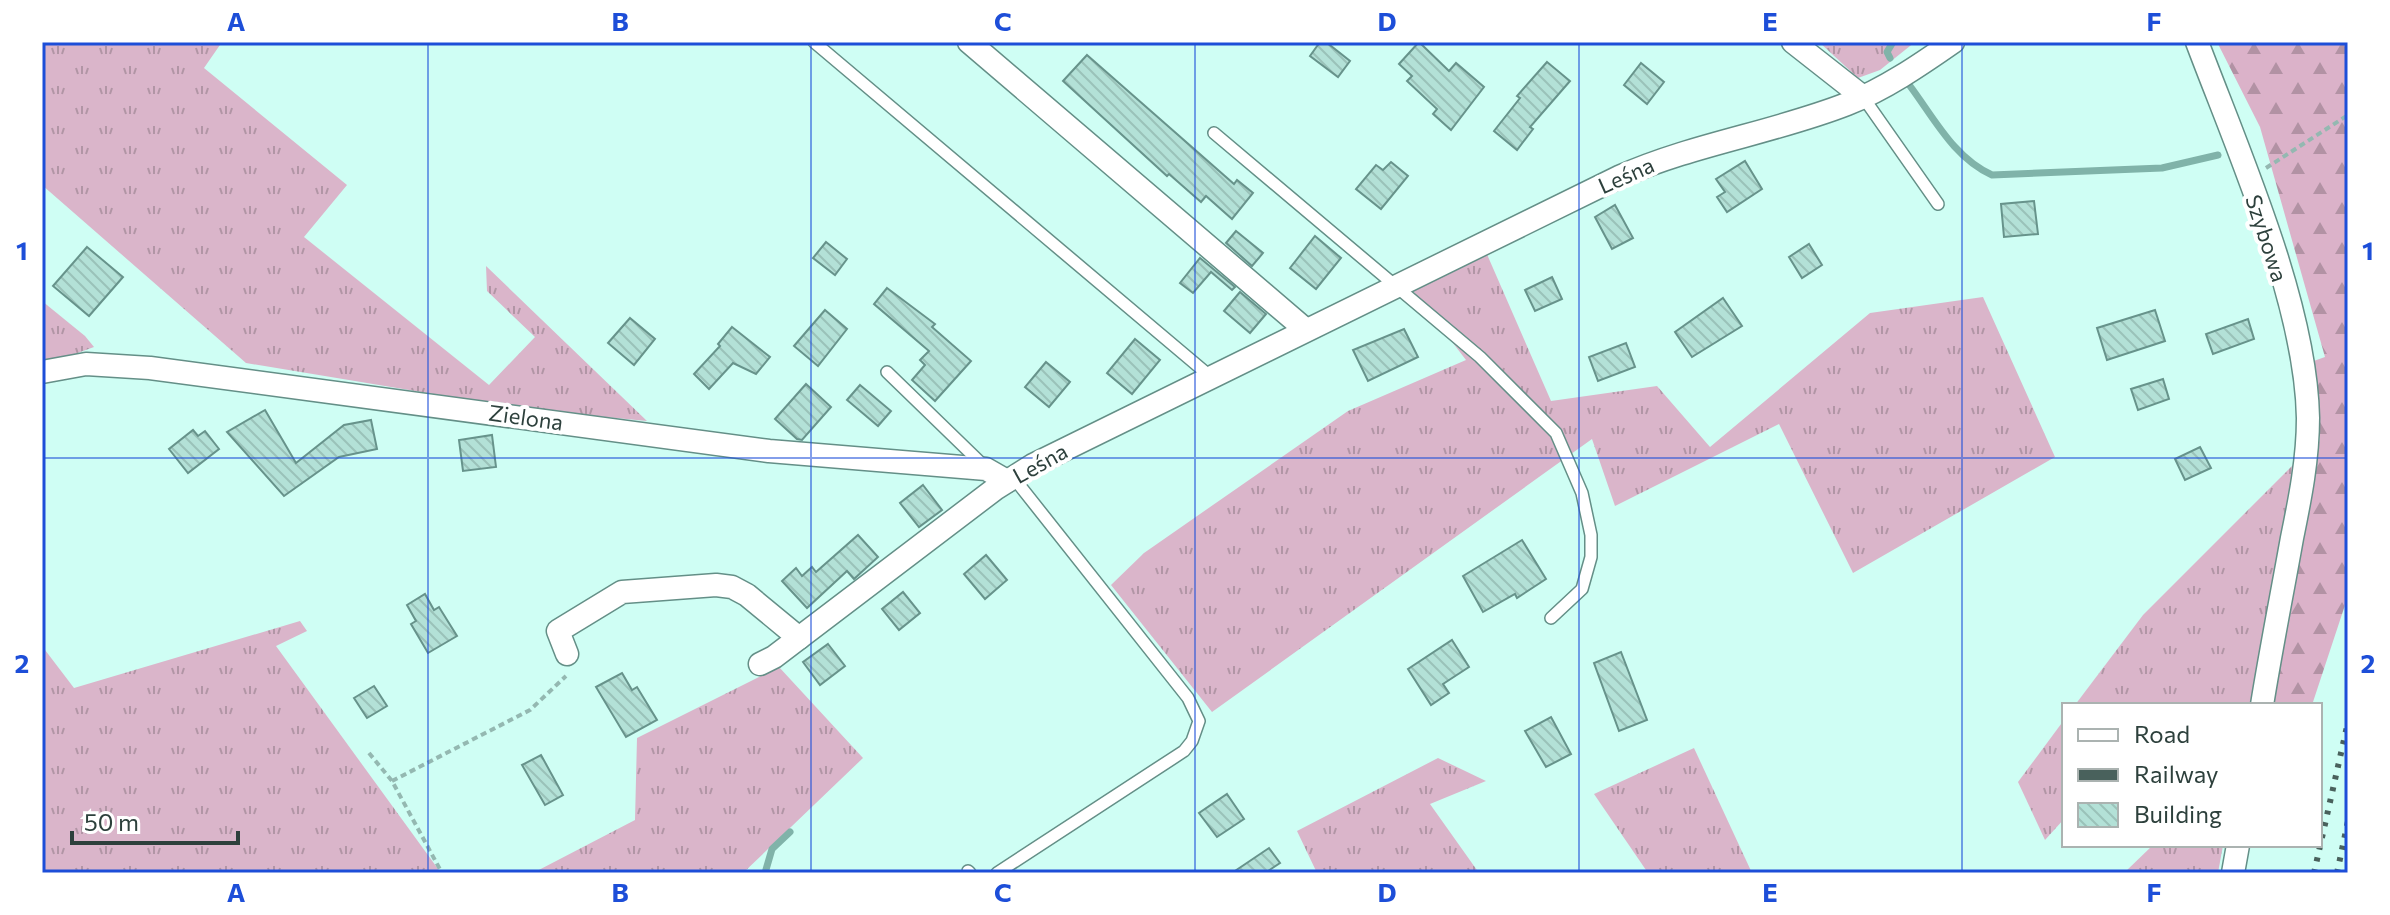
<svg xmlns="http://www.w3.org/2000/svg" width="2390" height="915" font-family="Commissioner,sans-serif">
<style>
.grass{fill:url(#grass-tufts)}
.forest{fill:url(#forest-firs)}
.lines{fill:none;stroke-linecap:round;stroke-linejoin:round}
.stream{stroke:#80b3a9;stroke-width:7}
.building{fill:url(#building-back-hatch);stroke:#67938b;stroke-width:2}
.service-casing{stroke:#648f87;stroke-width:14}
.minor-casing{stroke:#648f87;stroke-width:25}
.path{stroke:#94b8b1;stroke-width:4;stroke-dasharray:6 4;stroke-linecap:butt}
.service{stroke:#fff;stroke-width:11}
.minor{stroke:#fff;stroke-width:22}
.rail{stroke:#49615c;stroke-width:6;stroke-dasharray:4 8;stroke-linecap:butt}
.grid{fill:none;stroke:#1d4ed8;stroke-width:2;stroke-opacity:0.55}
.labels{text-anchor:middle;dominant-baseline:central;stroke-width:8;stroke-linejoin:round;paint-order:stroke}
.street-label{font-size:22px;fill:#2d403c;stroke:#fff}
.neatline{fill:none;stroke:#1d4ed8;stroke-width:3}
.grid-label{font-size:26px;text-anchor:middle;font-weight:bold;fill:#1d4ed8}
</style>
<defs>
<pattern id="grass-tufts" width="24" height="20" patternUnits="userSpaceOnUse" patternTransform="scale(2)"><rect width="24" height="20" fill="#dab5ca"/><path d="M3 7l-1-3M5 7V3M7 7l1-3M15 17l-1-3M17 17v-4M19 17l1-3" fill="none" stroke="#b195a5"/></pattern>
<pattern id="forest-firs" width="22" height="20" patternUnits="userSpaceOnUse" patternTransform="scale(2)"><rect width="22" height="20" fill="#dbb2c9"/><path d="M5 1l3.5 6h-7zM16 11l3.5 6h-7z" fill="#b292a4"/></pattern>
<pattern id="building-back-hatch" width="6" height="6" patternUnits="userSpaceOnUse" patternTransform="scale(2)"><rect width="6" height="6" fill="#b3e1d7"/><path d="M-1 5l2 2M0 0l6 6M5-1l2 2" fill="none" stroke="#9ac2b9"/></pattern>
</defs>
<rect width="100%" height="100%" fill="#cffef4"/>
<!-- grass -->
<g class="grass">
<path d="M42 42H222L204 68 347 185 304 237 489 385 535 337 487 291 486 266 647 421 523 409 246 363 42 185Z"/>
<path d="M1819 42H1915L1880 70 1858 78Z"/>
<path d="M1479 236 1551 401 1657 386 1710 447 1870 313 1983 297 2055 457 1853 573 1779 424 1615 506 1592 439 1212 712 1111 585 1144 553 1348 411 1466 360 1400 274Z"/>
<path d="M42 301 85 336 94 347 42 366Z"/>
<path d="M2298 460 2250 705H2075L2143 615Z"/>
<path d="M300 621 307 631 276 646 441 873H42V646L74 688Z"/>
<path d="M779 667 863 758 743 873H533L635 820 637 738Z"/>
<path d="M2064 720V819L2045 840 2018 782Z"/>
<path d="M1694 748 1752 873H1648L1594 794Z"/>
<path d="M1438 758 1486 781 1430 804 1479 873H1317L1297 831Z"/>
<path d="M2153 845H2223L2218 873H2124Z"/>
</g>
<!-- forest -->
<path class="forest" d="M2217 42H2348V596L2312 705H2271L2320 437 2308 363 2325 357 2260 127Z"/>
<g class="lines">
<!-- stream -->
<g class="stream">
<path d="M1890 58 1887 52 1893 42"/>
<path d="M1910 86C1934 118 1954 158 1992 175L2162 168 2218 155"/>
<path d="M765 873 772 849 790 832"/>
</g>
</g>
<!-- building -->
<g class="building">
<path d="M1320 42H1326L1350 61 1338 77 1310 56Z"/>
<path d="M1419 42 1449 71 1456 63 1484 87 1451 130 1433 114 1437 109 1407 81 1412 76 1399 64Z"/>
<path d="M1087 55 1234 184 1237 180 1253 193 1232 219 1206 196 1201 202 1169 174 1167 176 1063 81Z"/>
<path d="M1547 62 1570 81 1530 127 1533 129 1517 150 1494 131 1520 98 1517 96Z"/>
<path d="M1641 63 1664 82 1647 104 1624 85Z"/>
<path d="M1745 161 1762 189 1727 212 1717 197 1725 192 1716 179Z"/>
<path d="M1391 162 1408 176 1381 209 1356 189 1376 165 1383 170Z"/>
<path d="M2034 201 2038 234 2004 237 2001 204Z"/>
<path d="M1615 205 1633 238 1612 249 1595 217Z"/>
<path d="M1236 231 1263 253 1252 266 1226 243Z"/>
<path d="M1315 236 1341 258 1316 289 1290 268Z"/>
<path d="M826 242 847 259 835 275 813 258Z"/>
<path d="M1809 244 1822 265 1802 278 1789 257Z"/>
<path d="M87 247 123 277 89 316 53 286Z"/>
<path d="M1200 258 1235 287 1232 290 1211 272 1193 293 1180 283Z"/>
<path d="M1552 277 1562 299 1535 311 1525 290Z"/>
<path d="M887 288 935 324 932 327 971 361 935 401 912 380 925 365 920 360 929 351 874 304Z"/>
<path d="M1240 292 1266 314 1250 333 1224 311Z"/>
<path d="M1723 298 1742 326 1692 357 1675 332Z"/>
<path d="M825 310 847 329 818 366 794 346Z"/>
<path d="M2155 310 2165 341 2107 360 2097 328Z"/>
<path d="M630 318 655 339 634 365 608 343Z"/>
<path d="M2248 319 2254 339 2213 354 2206 334Z"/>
<path d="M732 327 770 357 756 374 733 363 709 389 694 374 720 346 718 344Z"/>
<path d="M1404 329 1418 357 1368 381 1353 350Z"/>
<path d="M1135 339 1160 360 1132 394 1107 373Z"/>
<path d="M1626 343 1635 367 1598 381 1589 357Z"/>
<path d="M1046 362 1070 382 1049 407 1025 387Z"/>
<path d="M2163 379 2169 399 2138 410 2131 389Z"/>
<path d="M806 384 831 407 802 440 797 439 775 419Z"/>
<path d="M860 385 891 411 878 426 847 400Z"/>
<path d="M265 410 296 463 344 425 371 420 377 449 339 457 284 496 227 432Z"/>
<path d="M193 430 198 436 205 431 219 449 188 473 169 449Z"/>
<path d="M492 435 496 467 463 471 459 440Z"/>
<path d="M2200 447 2211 468 2185 480 2175 459Z"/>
<path d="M923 485 942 510 919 527 900 503Z"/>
<path d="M858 535 878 557 854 579 847 571 807 608 782 581 796 568 802 576 812 567 816 572Z"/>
<path d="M1522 540 1546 579 1517 598 1515 594 1483 612 1463 576Z"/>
<path d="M986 555 1007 580 985 599 964 574Z"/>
<path d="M903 592 920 613 899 630 882 609Z"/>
<path d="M425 594 434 610 439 607 457 636 428 653 411 624 416 621 407 605Z"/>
<path d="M1452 640 1469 667 1443 684 1449 693 1431 705 1408 669Z"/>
<path d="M828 644 845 666 820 685 803 662Z"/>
<path d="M1621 652 1647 720 1619 731 1594 663Z"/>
<path d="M622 673 632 690 637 687 657 720 626 737 596 687Z"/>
<path d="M374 686 387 706 367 718 354 698Z"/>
<path d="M1551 717 1571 754 1546 767 1525 731Z"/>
<path d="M541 755 563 795 545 805 522 765Z"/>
<path d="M1227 794 1244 819 1217 837 1199 813Z"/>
<path d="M1269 848 1280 863 1265 873H1232Z"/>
</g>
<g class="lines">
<defs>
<g id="service">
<path d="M814 42 1211 377"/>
<path d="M1863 97 1938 204"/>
<path d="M1214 133 1480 357 1556 433 1582 493 1591 535V557L1582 589 1551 618"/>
<path d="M887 372 986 468"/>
<path d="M968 871 970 873"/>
<path d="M997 873 1184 751 1192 741 1199 721 1188 698 1013 477"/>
</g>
<g id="minor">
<path d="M969 42 1306 330"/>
<path d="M1793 42 1863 97"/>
<path d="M2197 42C2238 151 2306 303 2308 418 2308 459 2300 499 2292 538 2282 594 2271 649 2262 705"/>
<path d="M42 372 86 364 150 368 769 451 986 469 1007 481"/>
<path d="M567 654 558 631 622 592 716 585 732 587 747 595 799 638"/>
<path d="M760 664 774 657 995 489 1033 465 1619 177C1693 144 1773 133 1847 104 1885 89 1920 65 1953 42"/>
<path d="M2233 873 2238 845"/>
</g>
</defs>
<!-- service casing -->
<use href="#service" class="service-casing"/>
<!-- minor casing -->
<use href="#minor" class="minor-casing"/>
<!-- path -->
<g class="path">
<path d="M2266 168 2348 115"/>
<path d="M369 753 392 781 442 873"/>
<path d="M392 781 530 710 566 676"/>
</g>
<!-- service -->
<use href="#service" class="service"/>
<!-- minor -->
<use href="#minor" class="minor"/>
<!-- rail -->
<g class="rail">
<path d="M2314 873 2348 722"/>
<path d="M2337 873 2348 821"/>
</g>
</g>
<!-- grid -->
<path class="grid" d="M428 42V873M811 42V873M1195 42V873M1579 42V873M1962 42V873M42 458H2348"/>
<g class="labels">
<!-- street labels -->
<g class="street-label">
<text transform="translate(1626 175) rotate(-24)">Leśna</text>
<text transform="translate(2267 238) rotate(72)">Szybowa</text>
<text transform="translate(526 417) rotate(8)">Zielona</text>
<text transform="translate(1040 463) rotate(-29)">Leśna</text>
</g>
</g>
<!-- border -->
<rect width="2390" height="915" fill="none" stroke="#ffffff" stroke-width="88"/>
<!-- legend -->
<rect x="2062" y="703" width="260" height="144" fill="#ffffff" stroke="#abb3b1" stroke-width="2"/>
<rect x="2078" y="729" width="40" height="12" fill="#ffffff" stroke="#abb3b1" stroke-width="2"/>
<text x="2134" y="743" font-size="24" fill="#2d403c">Road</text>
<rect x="2078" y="769" width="40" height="12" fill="#49615c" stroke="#abb3b1" stroke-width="2"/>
<text x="2134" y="783" font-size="24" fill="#2d403c">Railway</text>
<rect x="2078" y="803" width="40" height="24" fill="url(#building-back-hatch)" stroke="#abb3b1" stroke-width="2"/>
<text x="2134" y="823" font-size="24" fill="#2d403c">Building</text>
<!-- scale -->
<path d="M72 831v12h166v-12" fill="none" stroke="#2d403c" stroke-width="4"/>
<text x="84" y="831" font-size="24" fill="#2d403c" stroke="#ffffff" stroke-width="6" paint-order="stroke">50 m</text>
<rect x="44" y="44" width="2302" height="827" class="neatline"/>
<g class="grid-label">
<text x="236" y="31">A</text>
<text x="620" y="31">B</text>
<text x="1003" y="31">C</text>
<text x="1387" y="31">D</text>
<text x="1770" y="31">E</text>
<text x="2154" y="31">F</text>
<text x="22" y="260">1</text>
<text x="2368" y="260">1</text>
<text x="22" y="673">2</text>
<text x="2368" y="673">2</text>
<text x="236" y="902">A</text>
<text x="620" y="902">B</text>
<text x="1003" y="902">C</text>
<text x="1387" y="902">D</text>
<text x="1770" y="902">E</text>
<text x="2154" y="902">F</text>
</g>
</svg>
